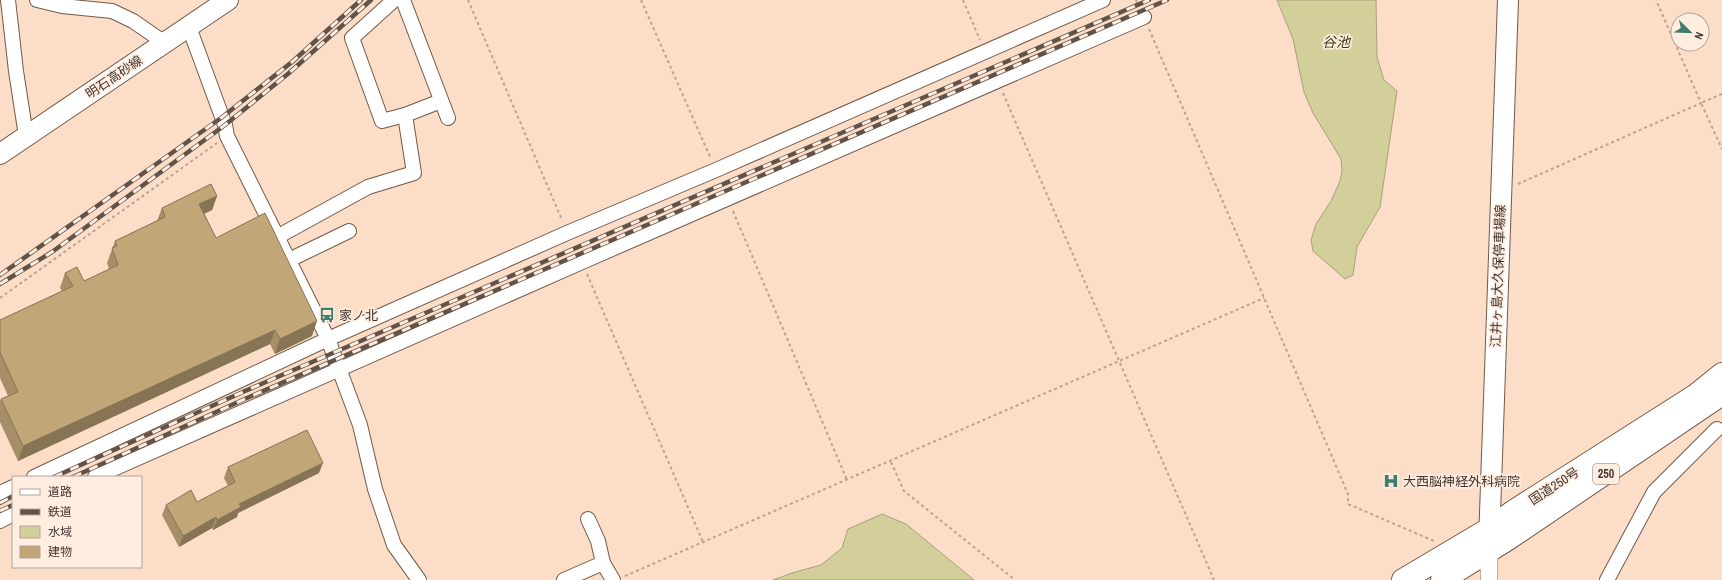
<svg xmlns="http://www.w3.org/2000/svg" width="1722" height="580" font-family="'Archivo Narrow','Noto Sans JP',sans-serif">
<style>
.water{fill:#d3cf9a;stroke:#a8a17a}
.lines{fill:none;stroke-linecap:round;stroke-linejoin:round}
.minor-casing{stroke:#735947;stroke-width:16}
.tertiary-casing{stroke:#735947;stroke-width:18}
.secondary-casing{stroke:#735947;stroke-width:22}
.trunk-casing{stroke:#735947;stroke-width:24}
.path{stroke:#bba393;stroke-width:2;stroke-dasharray:3 3;stroke-linecap:butt}
.minor{stroke:#fff;stroke-width:14}
.tertiary{stroke:#fff;stroke-width:17}
.secondary{stroke:#fff;stroke-width:20}
.trunk{stroke:#fff;stroke-width:22}
.rail-casing{stroke:#625349;stroke-width:4.5}
.rail{stroke:#ffede0;stroke-width:3;stroke-dasharray:9;stroke-linecap:butt}
.wall{fill:#a68f67}
.shaded-wall{fill:#877454}
.building{fill:#c1a678;stroke:#877454}
.labels{text-anchor:middle;dominant-baseline:central;stroke-width:3.5;stroke-linejoin:round;paint-order:stroke}
.shield{fill:#ffede0;stroke:#7b6d63;stroke-width:1}
.shield-label{font-size:12px;font-weight:bold;fill:#42362e}
.street-label{font-size:13px;fill:#42362e;stroke:#ffede0}
.poi-label{font-size:13px;fill:#42362e;stroke:#ffede0;text-anchor:start}
.water-label{font-size:14px;font-style:italic;fill:#3f3b12;stroke:#ffede0}
</style>
<rect width="100%" height="100%" fill="#fbddc8"/>
<!-- water -->
<g class="water">
<path d="M1277 0H1376L1377 57 1384 80 1397 91 1380 207 1357 247 1353 275 1345 279 1313 251 1311 240 1316 224 1331 201 1340 181 1342 171 1341 159 1313 113 1304 92 1293 39Z"/>
<path d="M882 514 906 524 974 580H773L792 573 821 565 842 548 848 529Z"/>
</g>
<g class="lines">
<defs>
<g id="minor">
<path d="M8 0 16 71 26 136"/>
<path d="M37 0 62 6 112 11 133 21 165 43"/>
<path d="M394 0 352 38 382 121 405 115 441 101"/>
<path d="M403 0 448 118"/>
<path d="M189 27 225 125 227 136 328 339 360 425 375 489 394 545 419 580"/>
<path d="M277 237 368 187 414 173 405 115"/>
<path d="M289 260 349 231"/>
<path d="M34 477 328 339 567 233 716 170 1103 0"/>
<path d="M95 477 582 262 1144 17"/>
<path d="M0 493 13 487"/>
<path d="M588 519 598 541 603 563"/>
<path d="M0 521 13 514"/>
<path d="M564 580 603 563 613 580"/>
<path d="M1607 580 1654 492 1717 429"/>
</g>
<path id="tertiary" d="M1489 580V552"/>
<g id="secondary">
<path d="M0 154 228 0"/>
<path d="M1489 542 1508 0"/>
</g>
<g id="trunk">
<path d="M1403 580 1489 529 1514 511 1696 395 1722 374"/>
<path d="M1442 580 1508 539 1722 394"/>
</g>
</defs>
<!-- minor casing -->
<use href="#minor" class="minor-casing"/>
<!-- tertiary casing -->
<use href="#tertiary" class="tertiary-casing"/>
<!-- secondary casing -->
<use href="#secondary" class="secondary-casing"/>
<!-- trunk casing -->
<use href="#trunk" class="trunk-casing"/>
<!-- path -->
<g class="path">
<path d="M468 0 562 220"/>
<path d="M641 0 711 159"/>
<path d="M963 0 980 40"/>
<path d="M1136 0 1138 5"/>
<path d="M1149 29 1348 494V504L1434 541"/>
<path d="M1003 93 1214 580"/>
<path d="M1722 94 1701 103 1722 149"/>
<path d="M1518 184 1701 103 1656 0"/>
<path d="M733 211 847 480"/>
<path d="M587 274 703 542"/>
<path d="M0 298 217 143"/>
<path d="M891 462 904 491 1015 580"/>
<path d="M625 576 1264 298"/>
</g>
<!-- minor -->
<use href="#minor" class="minor"/>
<!-- tertiary -->
<use href="#tertiary" class="tertiary"/>
<!-- secondary -->
<use href="#secondary" class="secondary"/>
<!-- trunk -->
<use href="#trunk" class="trunk"/>
<defs>
<g id="rail">
<path d="M0 275 221 118 292 62 361 0"/>
<path d="M0 284 52 252 225 125 289 73 371 0"/>
<path d="M54 477 245 391 1149 0"/>
<path d="M73 477 247 398 1167 0"/>
<path d="M0 503 13 496"/>
<path d="M0 511 13 505"/>
</g>
</defs>
<!-- rail casing -->
<use href="#rail" class="rail-casing"/>
<!-- rail -->
<use href="#rail" class="rail"/>
</g>
<!-- wall -->
<g class="wall">
<path d="M217 196 212 210 204 214 216 238 312 336 275 354 270 344 18 461 0 422V401L1 399 8 396 0 378V320L62 291 60 288 65 273 84 281 109 269 107 263 115 241 157 221 162 208Z"/>
<path d="M228 467 319 473 238 513 237 517 213 530 212 528 179 547 162 515 166 505 197 502 228 486 224 478Z"/>
</g>
<!-- shaded-wall -->
<g class="shaded-wall">
<path d="M217 196 212 210 194 218 199 204Z"/>
<path d="M317 321 312 336 275 354 280 339Z"/>
<path d="M275 330 270 344 18 461 23 446Z"/>
<path d="M323 463 319 473 238 513 237 517 213 530 217 520 239 504Z"/>
<path d="M216 517 212 528 179 547 183 536Z"/>
</g>
<!-- building -->
<g class="building">
<path d="M211 184 217 196 199 204 216 238 265 213 317 321 280 339 275 330 23 446 1 399 18 392 0 352V320L73 286 65 273 77 267 84 281 118 265 112 248 117 246 115 241 165 217 162 208Z"/>
<path d="M307 430 323 463 239 504 241 507 217 520 216 517 183 536 166 505 191 490 197 502 235 482 228 467Z"/>
</g>
<!-- icons -->
<defs>
<symbol id="bus-bare" viewBox="-9 -9 18 18"><path d="M-5-6H5V4H4V6H2V4H-2V6H-4V4H-5ZM-3.5-4V0h7V-4ZM-3.5 1.2v1.5H-2V1.2ZM2 1.2v1.5H3.5V1.2Z" fill="#3f7e6c" stroke="#ffede0" stroke-width="2.5" paint-order="stroke"/></symbol>
<symbol id="hospital-bare" viewBox="-9 -9 18 18"><path d="M-5-5h3v3.5h4V-5h3V5h-3V1.5h-4V5h-3Z" fill="#3f7e6c" stroke="#ffede0" stroke-width="2.5" paint-order="stroke"/></symbol>
</defs>
<g fill-rule="evenodd">
<use href="#bus-bare" x="316" y="304" width="22" height="22"/>
<use href="#hospital-bare" x="1380" y="470" width="22" height="22"/>
</g>
<g class="labels">
<!-- shield labels -->
<rect class="shield" x="1593" y="464" width="26" height="20" rx="3"/>
<g class="shield-label">
<text x="1606" y="474">250</text>
</g>
<!-- street labels -->
<g class="street-label">
<text transform="translate(114 77) rotate(-34)">明石高砂線</text>
<text transform="translate(1498 276) rotate(-88)">江井ヶ島大久保停車場線</text>
<text transform="translate(1554 486) rotate(-33)">国道250号</text>
</g>
<!-- poi labels -->
<g class="poi-label">
<text x="339" y="315">家ノ北</text>
<text x="1403" y="481">大西脳神経外科病院</text>
</g>
<!-- water labels -->
<g class="water-label">
<text x="1336" y="42">谷池</text>
</g>
</g>
<!-- legend -->
<rect x="12" y="476" width="130" height="92" fill="#ffede0" stroke="#b3a499"/>
<rect x="20" y="489" width="20" height="6" fill="#ffffff" stroke="#b3a499"/>
<text x="48" y="496" font-size="12" fill="#42362e">道路</text>
<rect x="20" y="509" width="20" height="6" fill="#625349" stroke="#b3a499"/>
<text x="48" y="516" font-size="12" fill="#42362e">鉄道</text>
<rect x="20" y="526" width="20" height="12" fill="#d3cf9a" stroke="#b3a499"/>
<text x="48" y="536" font-size="12" fill="#42362e">水域</text>
<rect x="20" y="546" width="20" height="12" fill="#c1a678" stroke="#b3a499"/>
<text x="48" y="556" font-size="12" fill="#42362e">建物</text>
<!-- north arrow -->
<g transform="translate(1690 32) rotate(113)"><circle r="19" fill="#ffede0" stroke="#b3a499"/>
<path d="M0-3L7 15L0 10L-7 15Z" fill="#3f7e6c"/>
<text y="-6" font-size="11" font-weight="bold" text-anchor="middle" fill="#42362e">N</text>
</g>
</svg>
